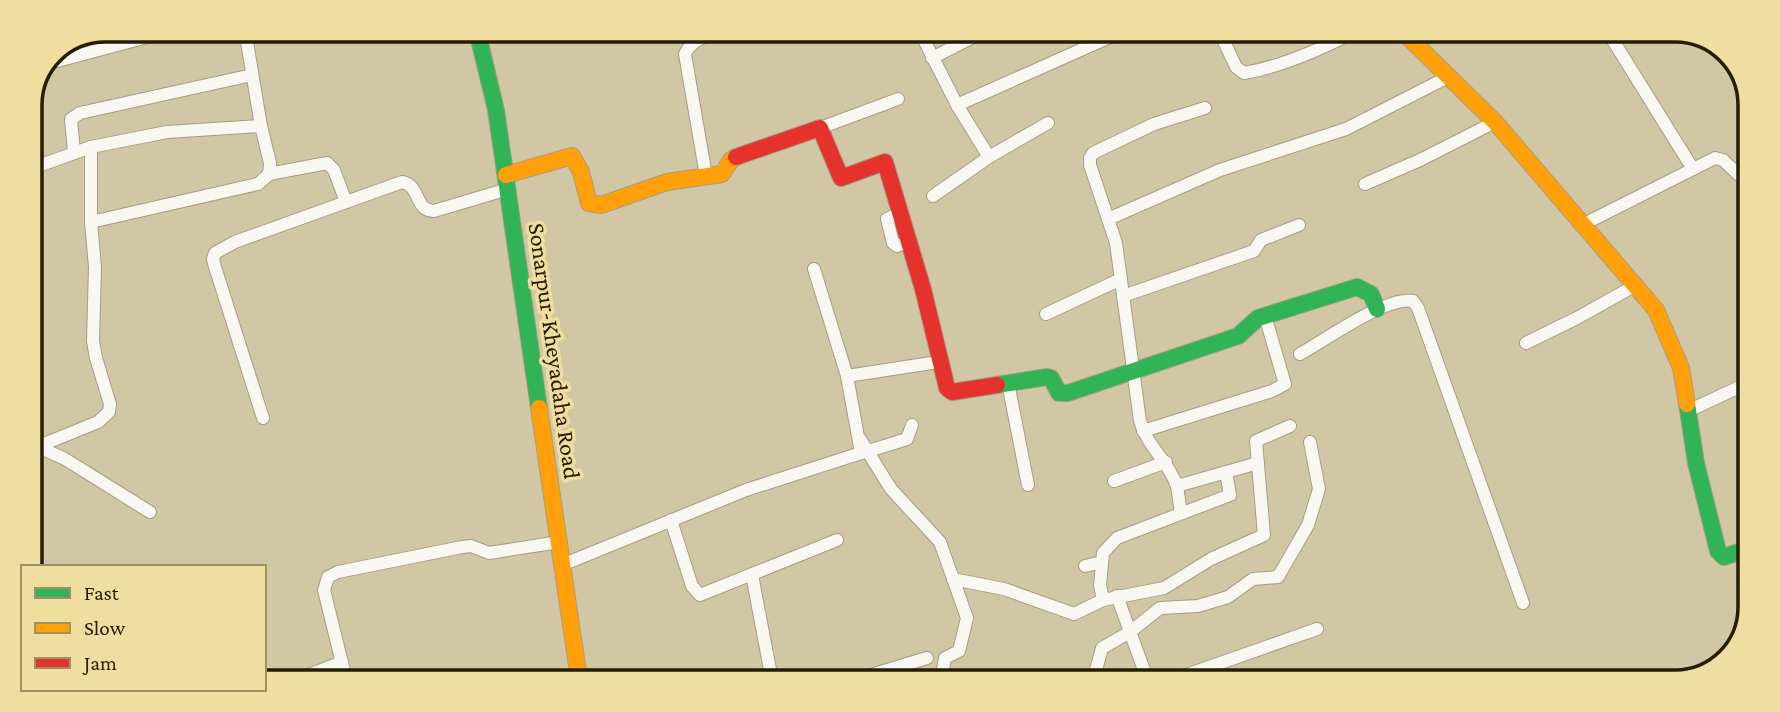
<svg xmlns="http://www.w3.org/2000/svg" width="1780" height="712" font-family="'Crimson Pro',serif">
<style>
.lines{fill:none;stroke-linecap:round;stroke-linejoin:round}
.street-casing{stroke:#a69e83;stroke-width:14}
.fast-casing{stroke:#a69e83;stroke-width:18}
.slow-casing{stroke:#a69e83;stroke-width:18}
.jam-casing{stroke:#a69e83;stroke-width:18}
.street{stroke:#f8f7f2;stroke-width:12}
.fast{stroke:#30b455;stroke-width:16}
.slow{stroke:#ff9f0a;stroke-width:16}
.jam{stroke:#e5322d;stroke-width:16}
.labels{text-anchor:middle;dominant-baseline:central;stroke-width:7;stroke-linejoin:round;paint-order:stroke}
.street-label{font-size:24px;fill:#241d04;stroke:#f0dea0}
.rim{fill:none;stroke:#241d04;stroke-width:3.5}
</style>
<rect width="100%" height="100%" fill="#d1c7a5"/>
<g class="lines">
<defs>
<g id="street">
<path d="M920 32 957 105 989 157"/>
<path d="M1220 33 1236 67 1244 73C1280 67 1319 50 1352 33"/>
<path d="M1609 34 1693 169"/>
<path d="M932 58 983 32"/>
<path d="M46 64 151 36 199 30"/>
<path d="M957 105 1121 32"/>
<path d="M820 128 898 99"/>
<path d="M74 152 71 119 80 113 252 75"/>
<path d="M30 169 91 147 167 132 261 126"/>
<path d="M269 174 327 163 334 170 346 202"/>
<path d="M706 176 685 54C691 41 703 37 716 31"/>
<path d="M1365 184 1420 160 1495 122"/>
<path d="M933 196 989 157 1048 123"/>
<path d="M900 213 887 219 893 243 897 246 909 241"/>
<path d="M1108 219 1220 170 1346 129 1450 76"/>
<path d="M91 222 258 184 269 174 270 163 261 126 245 30"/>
<path d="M1584 224 1715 158 1723 160 1741 177 1749 176"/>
<path d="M1123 296 1254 251 1261 240 1299 225"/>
<path d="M1046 314 1121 279"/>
<path d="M1526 343 1577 318 1636 285"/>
<path d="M1300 354C1325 340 1386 296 1413 301L1418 308 1523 603"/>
<path d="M847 376 938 362"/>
<path d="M1008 383 1028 485"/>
<path d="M1688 411 1748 383"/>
<path d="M263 418 215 267 213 259 215 253 235 242 402 182C421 185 414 211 434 211L508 189"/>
<path d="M1143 431 1272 391 1285 384 1265 316"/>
<path d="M860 439 891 489 940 542 967 618 959 651 945 658 941 680"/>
<path d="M30 443 65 459 150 512"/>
<path d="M39 446 98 422 109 412 110 404 96 358 93 341 95 267 91 222V147"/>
<path d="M862 453 907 439 912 425"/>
<path d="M1226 472 1230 495 1117 538 1103 553 1100 585 1103 600 1164 588 1211 559 1264 535 1256 441 1290 426"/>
<path d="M1114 481 1166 462"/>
<path d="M1177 486C1167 459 1148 448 1140 421L1116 243 1090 165V158L1093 153 1154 124 1205 108"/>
<path d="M1181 513 1177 486 1258 463"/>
<path d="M671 520 692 586 700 595 837 540"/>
<path d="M562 565 746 490 861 453 847 376 814 269"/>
<path d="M1085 566 1102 562"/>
<path d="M752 575 772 680"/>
<path d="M953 579 1004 589 1074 614 1103 600"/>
<path d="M1117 596 1148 681"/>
<path d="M298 679 342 662"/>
<path d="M346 679 324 590 328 577 338 572 462 547 471 546 489 553 559 542"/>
<path d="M854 680 927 658"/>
<path d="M1093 681 1102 648 1130 632 1160 608 1198 606 1228 597 1253 579 1278 577 1308 525 1319 489 1310 442"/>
<path d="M1169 681 1317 629"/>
</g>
<g id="fast">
<path d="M477 31 496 110 539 408"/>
<path d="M997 385 1047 377 1051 378 1059 393H1068L1238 336 1258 318 1357 287 1371 294 1377 309"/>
<path d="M1687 404 1696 463 1718 551 1724 557 1747 549"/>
</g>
<g id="slow">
<path d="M1404 33 1495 122 1656 310 1681 368 1687 404"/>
<path d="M506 175 572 156 581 172 589 203 601 205 667 182 722 174 731 160 736 157"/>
<path d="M539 408 579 679"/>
</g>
<path id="jam" d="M736 157 820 128 841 178 885 162 923 289 947 388 952 392 997 385"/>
</defs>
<!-- street casing -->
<use href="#street" class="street-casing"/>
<!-- fast casing -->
<use href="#fast" class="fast-casing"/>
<!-- slow casing -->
<use href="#slow" class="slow-casing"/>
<!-- jam casing -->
<use href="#jam" class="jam-casing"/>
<!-- street -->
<use href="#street" class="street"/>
<!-- fast -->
<use href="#fast" class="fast"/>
<!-- slow -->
<use href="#slow" class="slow"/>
<!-- jam -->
<use href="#jam" class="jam"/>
</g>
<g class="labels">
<!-- street labels -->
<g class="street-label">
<text transform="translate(555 351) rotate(82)">Sonarpur-Kheyadaha Road</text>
</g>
</g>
<!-- crop -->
<path d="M0 0H1780V712H0ZM105 42H1675A63 63 0 0 1 1738 105V607A63 63 0 0 1 1675 670H105A63 63 0 0 1 42 607V105A63 63 0 0 1 105 42Z" fill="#f0dea0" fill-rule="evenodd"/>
<path class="rim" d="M105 42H1675A63 63 0 0 1 1738 105V607A63 63 0 0 1 1675 670H105A63 63 0 0 1 42 607V105A63 63 0 0 1 105 42Z"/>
<!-- legend -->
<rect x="21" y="565" width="245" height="126" fill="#f0dea0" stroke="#9e9162" stroke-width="2"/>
<rect x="35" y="588" width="35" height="10" fill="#30b455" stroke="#9e9162" stroke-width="2"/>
<text x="84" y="600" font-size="21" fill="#241d04">Fast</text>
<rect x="35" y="623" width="35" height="10" fill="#ff9f0a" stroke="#9e9162" stroke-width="2"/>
<text x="84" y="635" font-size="21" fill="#241d04">Slow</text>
<rect x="35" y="658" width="35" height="10" fill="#e5322d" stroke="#9e9162" stroke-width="2"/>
<text x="84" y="670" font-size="21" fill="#241d04">Jam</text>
</svg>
